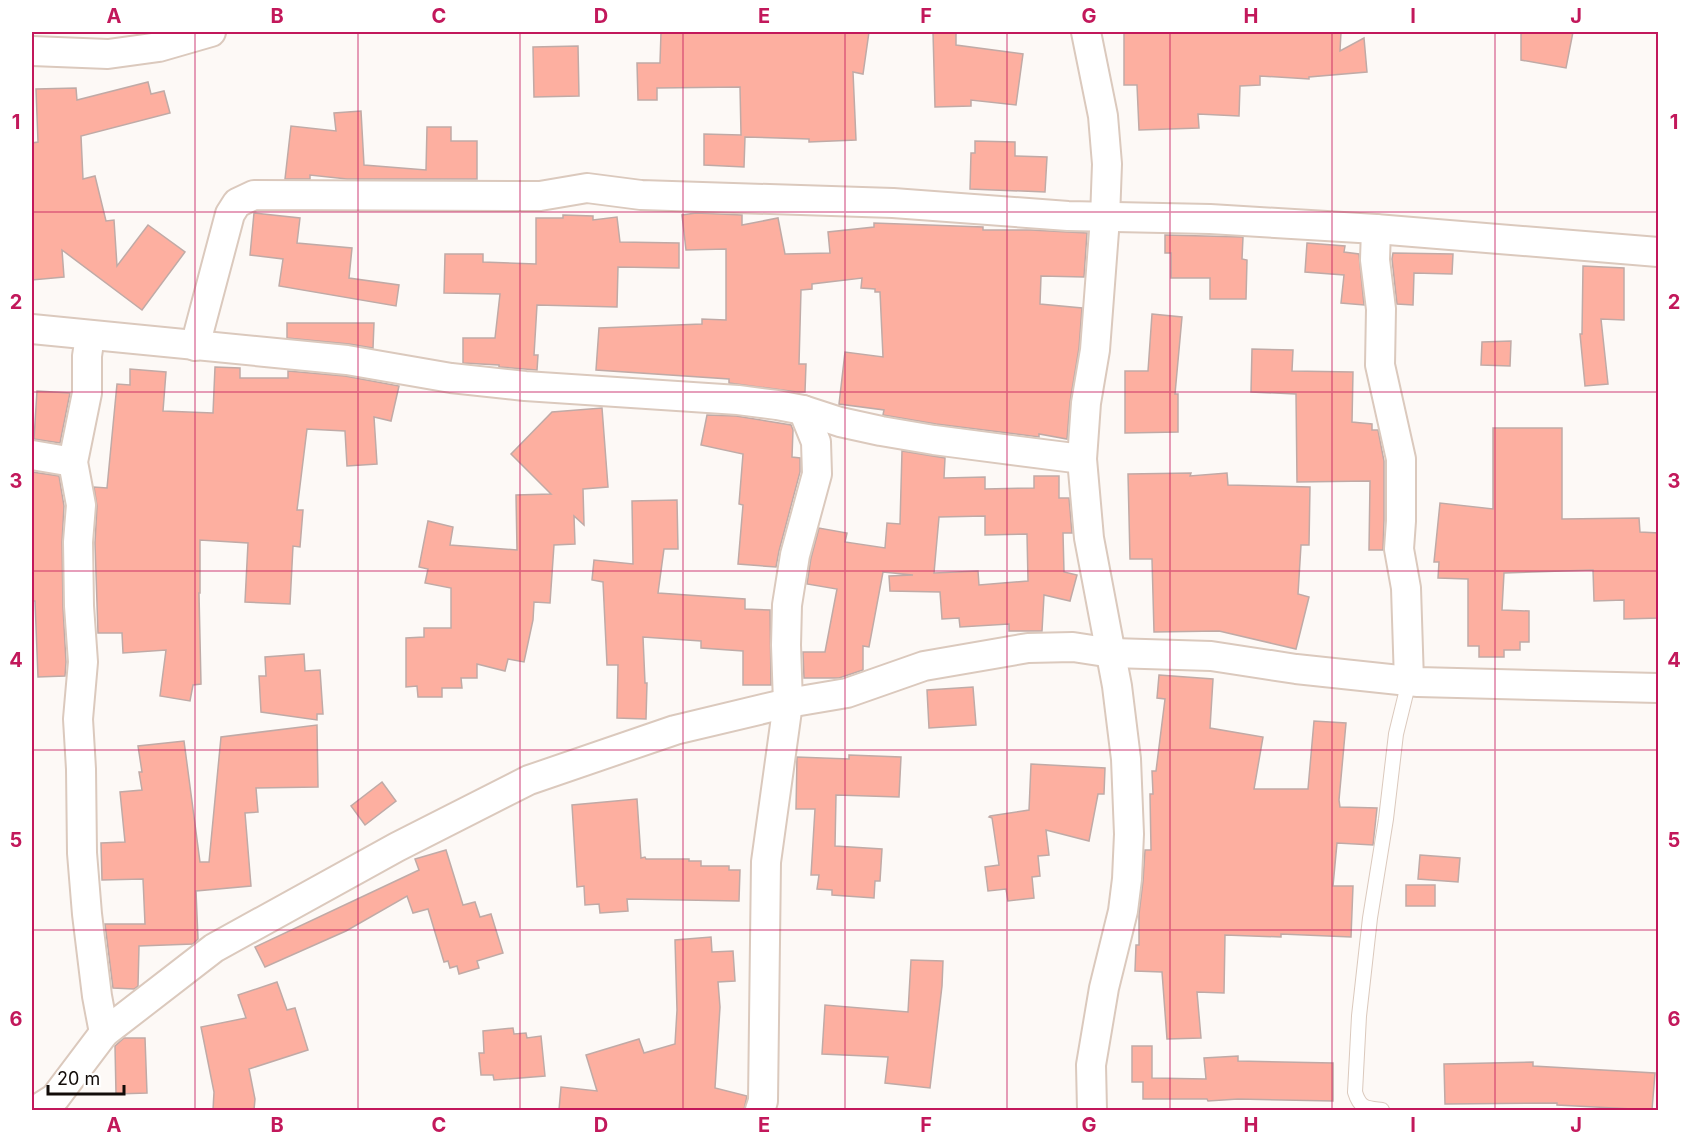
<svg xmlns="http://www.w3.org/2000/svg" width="1690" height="1142" font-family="Inter,sans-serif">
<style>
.building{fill:#fdafa0;stroke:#c0aaa6;stroke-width:1.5;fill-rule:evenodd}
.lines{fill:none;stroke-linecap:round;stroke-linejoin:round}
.lane-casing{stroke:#dbc9bd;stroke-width:16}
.street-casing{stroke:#dbc9bd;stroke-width:32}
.lane{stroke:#fff;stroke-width:14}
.street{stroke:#fff;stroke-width:28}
.grid{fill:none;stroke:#c2185b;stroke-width:1.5;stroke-opacity:0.55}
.neatline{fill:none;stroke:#c2185b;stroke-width:2}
.grid-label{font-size:20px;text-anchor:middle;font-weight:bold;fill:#c2185b}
</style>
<rect width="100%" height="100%" fill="#fdf9f6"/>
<!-- building -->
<g class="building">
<path d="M661 32H869L863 74 853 72 856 140 809 142V139L745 137 744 167 704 165V134L741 135 740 87 657 88V100H638L637 63H660Z"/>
<path d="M933 32H956V45L1023 54 1016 105 971 100V106L935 107Z"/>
<path d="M1124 32H1341L1340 51 1364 38 1367 72 1309 77V79L1260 76V85L1240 86 1239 116 1198 114 1199 128 1139 130 1137 85H1124Z"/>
<path d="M1521 32H1573L1566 68 1521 60Z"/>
<path d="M578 46 579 96 534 97 533 47Z"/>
<path d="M148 82 151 94 164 91 170 113 81 136 83 179 95 176 106 221 114 220 117 266 148 225 185 252 142 310 62 250 64 277 32 280V143L38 142 36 89 76 88 77 100Z"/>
<path d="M361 111 364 165 426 170 427 127H451V141H477V179H347L310 175V179H285L291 126 336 131 334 113Z"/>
<path d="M975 141 1015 142V156L1047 157 1045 192 970 189 971 153H975Z"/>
<path d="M254 213 300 218 297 243 352 248 349 278 399 285 396 306 279 286 283 259 250 255Z"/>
<path d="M696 213 742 215V225L778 218 785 254 830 253 828 232 874 227V223L983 227V230H1031L1087 233 1084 277 1041 276 1040 304 1082 308 1079 348 1070 402 1067 439 1039 434V437L936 424 883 415 884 410 839 404 845 352 883 357 880 292H875V289L861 288 862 278 812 284V289L801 290 799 364H806L805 392H797L729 383V379L596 370 599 328 702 324V319L726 320V249L686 250 682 215Z"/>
<path d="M563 215 593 216V220L617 217 620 242 679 243V268L618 267 617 307 537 305 534 355H538L537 370 499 367V365L463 363V338H495L500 294 444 293 445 254H483V262L536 264V218H563Z"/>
<path d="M1165 235 1243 237 1242 259 1247 260 1246 299H1210V278H1171V253H1165Z"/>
<path d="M1307 243 1345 246 1344 252 1359 254 1364 305 1341 303 1344 275 1305 272Z"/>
<path d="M1393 253 1453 254 1452 274 1414 273 1413 305 1397 304 1392 259Z"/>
<path d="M1583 266 1624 268V320L1601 319 1608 384 1585 386 1580 334H1582Z"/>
<path d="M1152 314 1182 317 1175 394H1178V432L1125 433V371H1148Z"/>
<path d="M287 323H374L373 348 349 344 287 338Z"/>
<path d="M1511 341 1510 366 1481 365 1482 342Z"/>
<path d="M1252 349 1293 350 1292 371 1353 372 1352 422 1372 424V430H1378L1384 461V520L1383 550H1369L1370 481 1297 482 1296 394 1251 392Z"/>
<path d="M215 367 240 368V378H288V371L345 376 399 386 391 421 374 417 377 464 347 466 345 431 307 429 297 510H303L300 547 293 546 290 604 245 602 248 543 200 540V593H199L201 684 193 685 190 701 160 696 166 650 123 653 122 633H98L95 543 97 506 94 487 107 488 117 384 130 385V369L166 372 163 411 213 413Z"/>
<path d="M37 391 70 393 60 443 34 439Z"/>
<path d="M602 408 608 487 583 489 584 525 574 516 575 544 554 545 550 603 534 602 533 620 524 662 508 659 505 671 477 664V678H461L462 688H442V697H418L417 686 406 687V638L424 637V628H451V588L425 583 428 569 419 567 428 521 453 527 450 545 517 550 516 495 551 494 511 454 552 412Z"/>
<path d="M707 415 736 416 791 425 793 430 792 457 800 458V472L779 551 776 567 738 564 743 505 739 504 743 454 701 445Z"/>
<path d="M1493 428H1562V519L1639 518 1640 532 1659 533V618L1624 619V600L1594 601 1593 570 1504 573 1502 610 1529 611V642H1520V650H1504V657H1479V646H1468V579L1438 578 1439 562H1434L1440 503 1493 509Z"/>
<path d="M902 451 945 458 944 478 985 477V489L1034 488V476H1059V498H1069L1072 533H1063L1064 572 1077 575 1070 601 1044 595 1042 631H1009V624L960 627 959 618 942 619 940 592 890 591 889 576 913 575 883 572 869 647 863 646V670L839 678H804L803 652H825L837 589 807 584 811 558 819 528 847 533 845 542 885 548 887 523 900 524ZM985 516V535L1027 534 1028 581 979 585 978 571 934 573 939 517Z"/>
<path d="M32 472 59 476 64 506 62 542 63 607 66 662 65 676 38 677 35 601H32Z"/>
<path d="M1191 473 1190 476 1227 473 1228 485 1310 487 1309 545H1301L1298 594 1309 597 1296 649 1219 631 1154 632 1152 559H1130L1128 474Z"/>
<path d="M677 500 678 549H664L658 593 745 599V609L770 610 771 685H743V651L701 648V641L643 637 645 683H647L646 719 617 718 618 665H607L603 582 592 580 594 560 633 564 632 501Z"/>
<path d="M304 654 305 671 320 670 323 714H317V720L261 712 259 676H266L265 657Z"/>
<path d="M1159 675 1213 679 1210 728 1263 737 1254 789H1308L1314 721 1346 723 1339 800 1340 807 1377 808 1373 845 1337 843 1333 886H1353L1351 937 1281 934V937L1225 935 1224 993 1197 992 1201 1038 1167 1039 1162 972 1135 971 1136 945H1139V914L1143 881 1145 850H1151L1150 794H1153L1152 771H1156L1165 699 1157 698Z"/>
<path d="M973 687 976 725 929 728 927 690Z"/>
<path d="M317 725 318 787 256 788 258 812 245 813 251 886 196 891 198 939 193 944 139 946 138 986 134 989 113 988 105 924H145L143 879 102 880 101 843 125 842 120 792 142 790 139 772H142L138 746 184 741 200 862H209L221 737Z"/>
<path d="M849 755 901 757 899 797 836 795 835 846 882 849 880 881H875L874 898 832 895V890L817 889 819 875H811L815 809H796L797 757 849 759Z"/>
<path d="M1031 764 1105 768 1104 794H1098L1089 841 1046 830 1049 855 1038 856 1040 876 1032 877 1034 898 1008 901 1006 889 988 891 985 867 999 865 992 818 989 817 990 816 1029 810Z"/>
<path d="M382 782 396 801 365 825 351 806Z"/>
<path d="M637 799 641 858 645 857 646 859H689V861H701V866H729V870H740L739 901 627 899 628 911 600 913 599 904 585 905 584 886 577 887 572 805Z"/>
<path d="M446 850 463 905 475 902 480 917 491 914 503 953 477 961 479 968 459 974 457 966 450 968 448 961 444 962 428 909 413 913 407 896 346 931 265 967 255 947 419 870 415 859Z"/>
<path d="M1420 855 1460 858 1458 882 1418 879Z"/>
<rect x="1406" y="885" width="29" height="21"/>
<path d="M711 937 712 952 733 951 735 981 718 982 720 1007 715 1088 747 1096 744 1110H559L561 1087 597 1091 586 1055 639 1039 644 1053 675 1044 677 1010 675 940Z"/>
<path d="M911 960 943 961 942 986 930 1088 885 1083 888 1057 822 1054 825 1005 908 1012Z"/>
<path d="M277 982 287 1010 295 1008 308 1050 249 1069 255 1099 254 1110H213L214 1092 201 1027 246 1018 238 995Z"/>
<path d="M513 1028 514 1034 526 1033 527 1038 541 1036 545 1076 494 1080 493 1075H481L479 1053H484L483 1031Z"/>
<path d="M124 1038H145L147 1093 116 1094 115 1046Z"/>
<path d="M1132 1046H1152V1078L1206 1079 1204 1058 1238 1056V1061L1333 1063V1101L1238 1099 1208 1101 1207 1099H1143V1082H1132Z"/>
<path d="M1533 1062V1066L1655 1073 1652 1110 1557 1105V1103L1445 1104 1444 1064Z"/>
</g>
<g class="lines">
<defs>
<path id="lane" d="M1382 1110C1367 1108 1360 1109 1355 1092L1359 1016 1370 918 1386 819 1396 734 1409 681"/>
<g id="street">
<path d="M1086 32 1103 116 1107 164 1105 218 1095 350 1086 403 1082 459 1089 538 1117 686 1126 759 1129 834 1127 879 1123 911 1104 988 1091 1065 1092 1110"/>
<path d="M32 51 108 54 159 47 211 32"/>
<path d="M1376 229 1375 260 1381 309 1380 365 1401 459V521L1399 549 1406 588 1409 681"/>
<path d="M32 329 347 360 451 378 525 386 738 400 777 405 803 410 840 422 881 431 934 440 1082 459"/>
<path d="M90 336 87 356V393L73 462 81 505 78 542 79 606 83 662 78 719 81 769 82 853 87 914 97 996 104 1033"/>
<path d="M195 346 230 214 237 203 254 195 540 196 587 188 641 195 893 203 1068 216 1210 219 1376 229 1658 252"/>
<path d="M32 455 73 462"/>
<path d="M36 1110 55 1098 104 1033 214 948 397 847 529 780 675 730 788 703 847 693 924 666 1028 648 1073 647 1112 653 1211 656 1296 669 1418 682 1658 688"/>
<path d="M760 1110 763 1101 766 862 788 703 786 645 787 605 795 555 817 474 816 442 803 410"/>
</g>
</defs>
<!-- lane casing -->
<use href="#lane" class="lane-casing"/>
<!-- street casing -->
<use href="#street" class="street-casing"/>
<!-- lane -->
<use href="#lane" class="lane"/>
<!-- street -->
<use href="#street" class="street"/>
</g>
<!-- grid -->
<path class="grid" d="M195 32V1110M358 32V1110M520 32V1110M683 32V1110M845 32V1110M1007 32V1110M1170 32V1110M1332 32V1110M1495 32V1110M32 212H1658M32 392H1658M32 571H1658M32 750H1658M32 930H1658"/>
<!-- border -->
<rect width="1690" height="1142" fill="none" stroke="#ffffff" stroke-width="66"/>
<!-- scale -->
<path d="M48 1085v9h76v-9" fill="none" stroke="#120c09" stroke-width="3"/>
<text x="57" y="1085" font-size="18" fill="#120c09" stroke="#ffffff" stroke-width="4.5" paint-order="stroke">20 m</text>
<rect x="33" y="33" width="1624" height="1076" class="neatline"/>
<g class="grid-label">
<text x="114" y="23">A</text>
<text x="277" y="23">B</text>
<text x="439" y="23">C</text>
<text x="601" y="23">D</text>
<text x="764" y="23">E</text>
<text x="926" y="23">F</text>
<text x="1089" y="23">G</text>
<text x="1251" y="23">H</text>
<text x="1413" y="23">I</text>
<text x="1576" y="23">J</text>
<text x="16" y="129">1</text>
<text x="1674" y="129">1</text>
<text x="16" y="309">2</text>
<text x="1674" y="309">2</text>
<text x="16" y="488">3</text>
<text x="1674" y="488">3</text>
<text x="16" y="667">4</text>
<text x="1674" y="667">4</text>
<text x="16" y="847">5</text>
<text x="1674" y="847">5</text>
<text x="16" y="1026">6</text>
<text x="1674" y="1026">6</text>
<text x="114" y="1132">A</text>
<text x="277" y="1132">B</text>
<text x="439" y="1132">C</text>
<text x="601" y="1132">D</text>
<text x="764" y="1132">E</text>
<text x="926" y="1132">F</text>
<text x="1089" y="1132">G</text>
<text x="1251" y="1132">H</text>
<text x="1413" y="1132">I</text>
<text x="1576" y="1132">J</text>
</g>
</svg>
